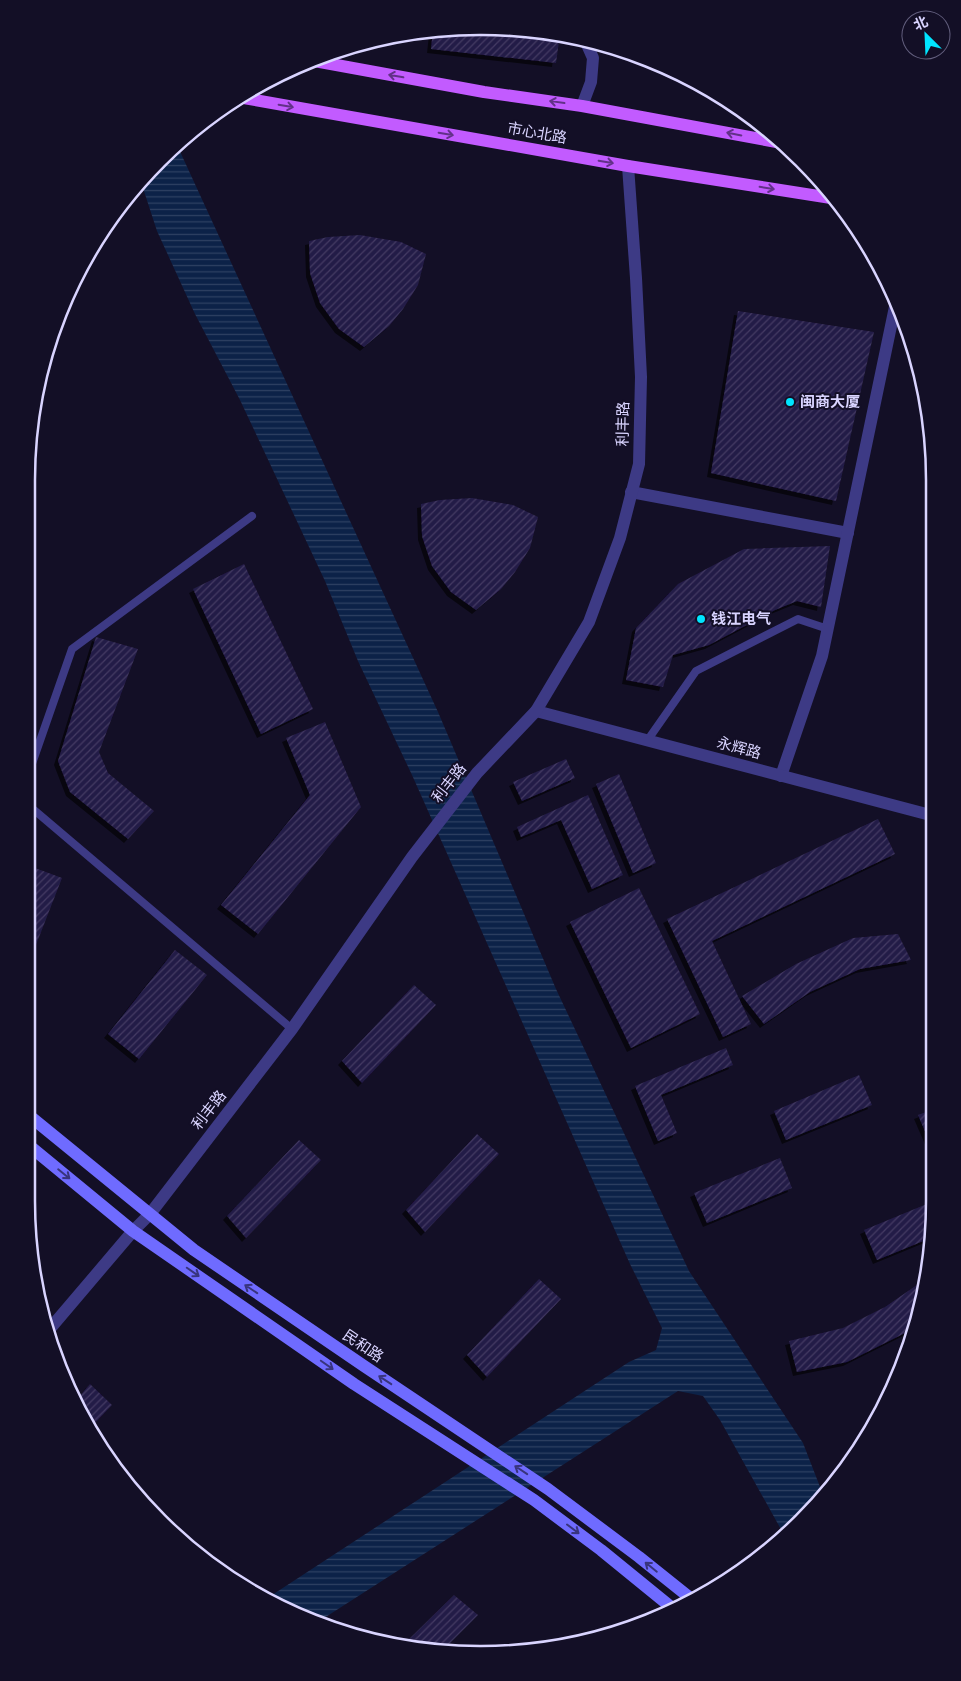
<svg xmlns="http://www.w3.org/2000/svg" width="961" height="1681" font-family="Cabin,'Noto Sans SC',sans-serif">
<style>
.water{fill:url(#water-rules)}
.building{fill:url(#building-hatch);filter:url(#shadow)}
.lines{fill:none;stroke-linecap:round;stroke-linejoin:round}
.service{stroke:#3d3a85;stroke-width:8}
.minor{stroke:#3d3a85;stroke-width:12}
.tertiary{stroke:#3d3a85;stroke-width:12}
.secondary{stroke:#6f6bff;stroke-width:12}
.primary{stroke:#c25bff;stroke-width:12}
.oneway{stroke:#623188}
.oneway2{stroke:#38347d}
.poi-dot{fill:#00e5ff;stroke:#130f26;stroke-width:2}
.labels{text-anchor:middle;dominant-baseline:central;stroke-width:4;stroke-linejoin:round;paint-order:stroke}
.street-label{font-size:15px;fill:#d9d4ff;stroke:#130f26}
.poi-label{font-size:15px;font-weight:bold;fill:#d9d4ff;stroke:#130f26;text-anchor:start}
.rim{fill:none;stroke:#d9d4ff;stroke-width:2.5}
</style>
<defs>
<pattern id="water-rules" width="6" height="5" patternUnits="userSpaceOnUse" patternTransform="scale(1.25)"><rect width="6" height="5" fill="#0c2248"/><path d="M0 2.5h6" fill="none" stroke="#2f4163"/></pattern>
<pattern id="building-hatch" width="6" height="6" patternUnits="userSpaceOnUse" patternTransform="scale(1.25)"><rect width="6" height="6" fill="#241b47"/><path d="M-1 1l2-2M0 6l6-6M5 7l2-2" fill="none" stroke="#433b63"/></pattern>
<filter id="shadow"><feDropShadow dx="-4" dy="4" stdDeviation="0" flood-color="#0009"/></filter>
</defs>
<rect width="100%" height="100%" fill="#130f26"/>
<!-- water -->
<path class="water" d="M177 145 438 712 556 989 689 1271 803 1443 822 1492 783 1533 720 1420 703 1396 678 1391 321 1620 269 1597 629 1362 656 1350 662 1328 630 1264 412 775 358 661 325 581 240 400 195 314 157 231 141 182 159 160Z"/>
<!-- building -->
<g class="building">
<path d="M480 26 560 34 556 63 431 49 433 31Z"/>
<path d="M360 235 401 242 426 254 418 285 403 309 389 326 364 347 339 329 320 303 310 273 309 241 328 237Z"/>
<path d="M738 311 874 332 836 501 711 473Z"/>
<path d="M472 498 513 505 538 517 530 548 515 572 501 589 476 610 451 592 432 566 422 536 421 504 440 500Z"/>
<path d="M830 546 821 607 797 601 775 610 709 645 673 655 663 687 626 680 636 628 678 584 744 549Z"/>
<path d="M244 564 313 709 261 734 193 589Z"/>
<path d="M96 637 138 649 99 752 108 773 154 811 128 839 70 792 58 761Z"/>
<path d="M325 722 361 807 258 934 221 905 310 795 286 738Z"/>
<path d="M566 759 575 778 522 801 513 782Z"/>
<path d="M619 774 656 863 633 873 596 784Z"/>
<path d="M588 795 623 875 592 889 561 820 521 837 517 827Z"/>
<path d="M878 819 895 854 712 941 751 1024 723 1037 667 919Z"/>
<path d="M27 865 62 878 27 968Z"/>
<path d="M639 888 700 1014 631 1048 570 922Z"/>
<path d="M898 934 911 960 860 969 810 992 764 1024 742 996 796 964 853 938Z"/>
<path d="M175 950 207 975 139 1059 108 1034Z"/>
<path d="M414 985 436 1005 362 1083 342 1061Z"/>
<path d="M726 1048 733 1065 661 1095 677 1133 658 1141 635 1086Z"/>
<path d="M859 1075 872 1105 786 1140 774 1111Z"/>
<path d="M934 1109V1144L931 1145 918 1115Z"/>
<path d="M477 1134 499 1154 425 1232 406 1210Z"/>
<path d="M299 1140 321 1160 246 1238 227 1216Z"/>
<path d="M780 1158 792 1188 707 1223 694 1193Z"/>
<path d="M934 1201 933 1237 877 1260 864 1230Z"/>
<path d="M539 1279 561 1299 487 1377 467 1355Z"/>
<path d="M924 1280 915 1326 909 1331 847 1362 797 1372 789 1341 843 1328 885 1307Z"/>
<path d="M90 1384 112 1405 93 1425 78 1398Z"/>
<path d="M454 1595 478 1615 443 1650 403 1645Z"/>
</g>
<g class="lines">
<!-- service -->
<g class="service">
<path d="M647 741 696 671 798 619 828 629"/>
<path d="M27 778 72 649 252 516"/>
<path d="M27 804 292 1029"/>
</g>
<!-- minor -->
<g class="minor">
<path d="M582 106 591 82 593 58 585 40"/>
<path d="M631 492 848 533"/>
<path d="M781 776 822 656 896 302"/>
</g>
<!-- tertiary -->
<g class="tertiary">
<path d="M536 711 934 816"/>
<path d="M48 1331 133 1231 150 1214 292 1029 412 857 477 773 536 711 589 622 620 538 639 464 641 377 636 278 628 166"/>
</g>
<!-- secondary -->
<g class="secondary">
<path d="M26 1113 194 1250 364 1366 548 1489 639 1557 689 1597"/>
<path d="M26 1143 133 1231 354 1384 534 1500 601 1550 671 1607"/>
</g>
<!-- primary -->
<g class="primary">
<path d="M309 60 484 92 582 106 782 143"/>
<path d="M238 97 628 166 831 198"/>
</g>
</g>
<!-- one-way arrows -->
<defs><path id="oneway-shaft" d="M-6 0H5M1.5-3L5.5 0L1.5 3" fill="none" stroke-width="1.6" stroke-linecap="round" stroke-linejoin="round" transform="scale(1.25)"/></defs>
<g class="oneway">
<use href="#oneway-shaft" transform="translate(396 76) rotate(-170)"/>
<use href="#oneway-shaft" transform="translate(557 102) rotate(-172)"/>
<use href="#oneway-shaft" transform="translate(286 106) rotate(10)"/>
<use href="#oneway-shaft" transform="translate(446 134) rotate(10)"/>
<use href="#oneway-shaft" transform="translate(734 134) rotate(-169)"/>
<use href="#oneway-shaft" transform="translate(606 162) rotate(10)"/>
<use href="#oneway-shaft" transform="translate(767 188) rotate(9)"/>
</g>
<g class="oneway2">
<use href="#oneway-shaft" transform="translate(64 1174) rotate(39)"/>
<use href="#oneway-shaft" transform="translate(193 1272) rotate(35)"/>
<use href="#oneway-shaft" transform="translate(251 1289) rotate(-146)"/>
<use href="#oneway-shaft" transform="translate(327 1365) rotate(35)"/>
<use href="#oneway-shaft" transform="translate(385 1380) rotate(-147)"/>
<use href="#oneway-shaft" transform="translate(521 1470) rotate(-146)"/>
<use href="#oneway-shaft" transform="translate(573 1529) rotate(37)"/>
<use href="#oneway-shaft" transform="translate(651 1567) rotate(-141)"/>
</g>
<!-- markers -->
<g class="poi-dot">
<circle cx="790" cy="402" r="5"/>
<circle cx="701" cy="619" r="5"/>
</g>
<g class="labels">
<!-- street labels -->
<g class="street-label">
<text transform="translate(537 133) rotate(10)">市心北路</text>
<text transform="translate(623 424) rotate(-89)">利丰路</text>
<text transform="translate(739 748) rotate(15)">永辉路</text>
<text transform="translate(449 783) rotate(-52)">利丰路</text>
<text transform="translate(209 1110) rotate(-52)">利丰路</text>
<text transform="translate(363 1346) rotate(34)">民和路</text>
</g>
<!-- poi labels -->
<g class="poi-label">
<text x="800" y="402">闽商大厦</text>
<text x="711" y="619">钱江电气</text>
</g>
</g>
<!-- crop -->
<path d="M0 0H961V1681H0ZM480 35H481A445 445 0 0 1 926 480V1201A445 445 0 0 1 481 1646H480A445 445 0 0 1 35 1201V480A445 445 0 0 1 480 35Z" fill="#130f26" fill-rule="evenodd"/>
<path class="rim" d="M480 35H481A445 445 0 0 1 926 480V1201A445 445 0 0 1 481 1646H480A445 445 0 0 1 35 1201V480A445 445 0 0 1 480 35Z"/>
<!-- north arrow -->
<g transform="translate(926 35) rotate(336)"><circle r="24" fill="#130f26" stroke="#625e7d"/>
<path d="M0-4L9 19L0 12L-9 19Z" fill="#00e5ff"/>
<text y="-8" font-size="14" font-weight="bold" text-anchor="middle" fill="#d9d4ff">北</text>
</g>
</svg>
